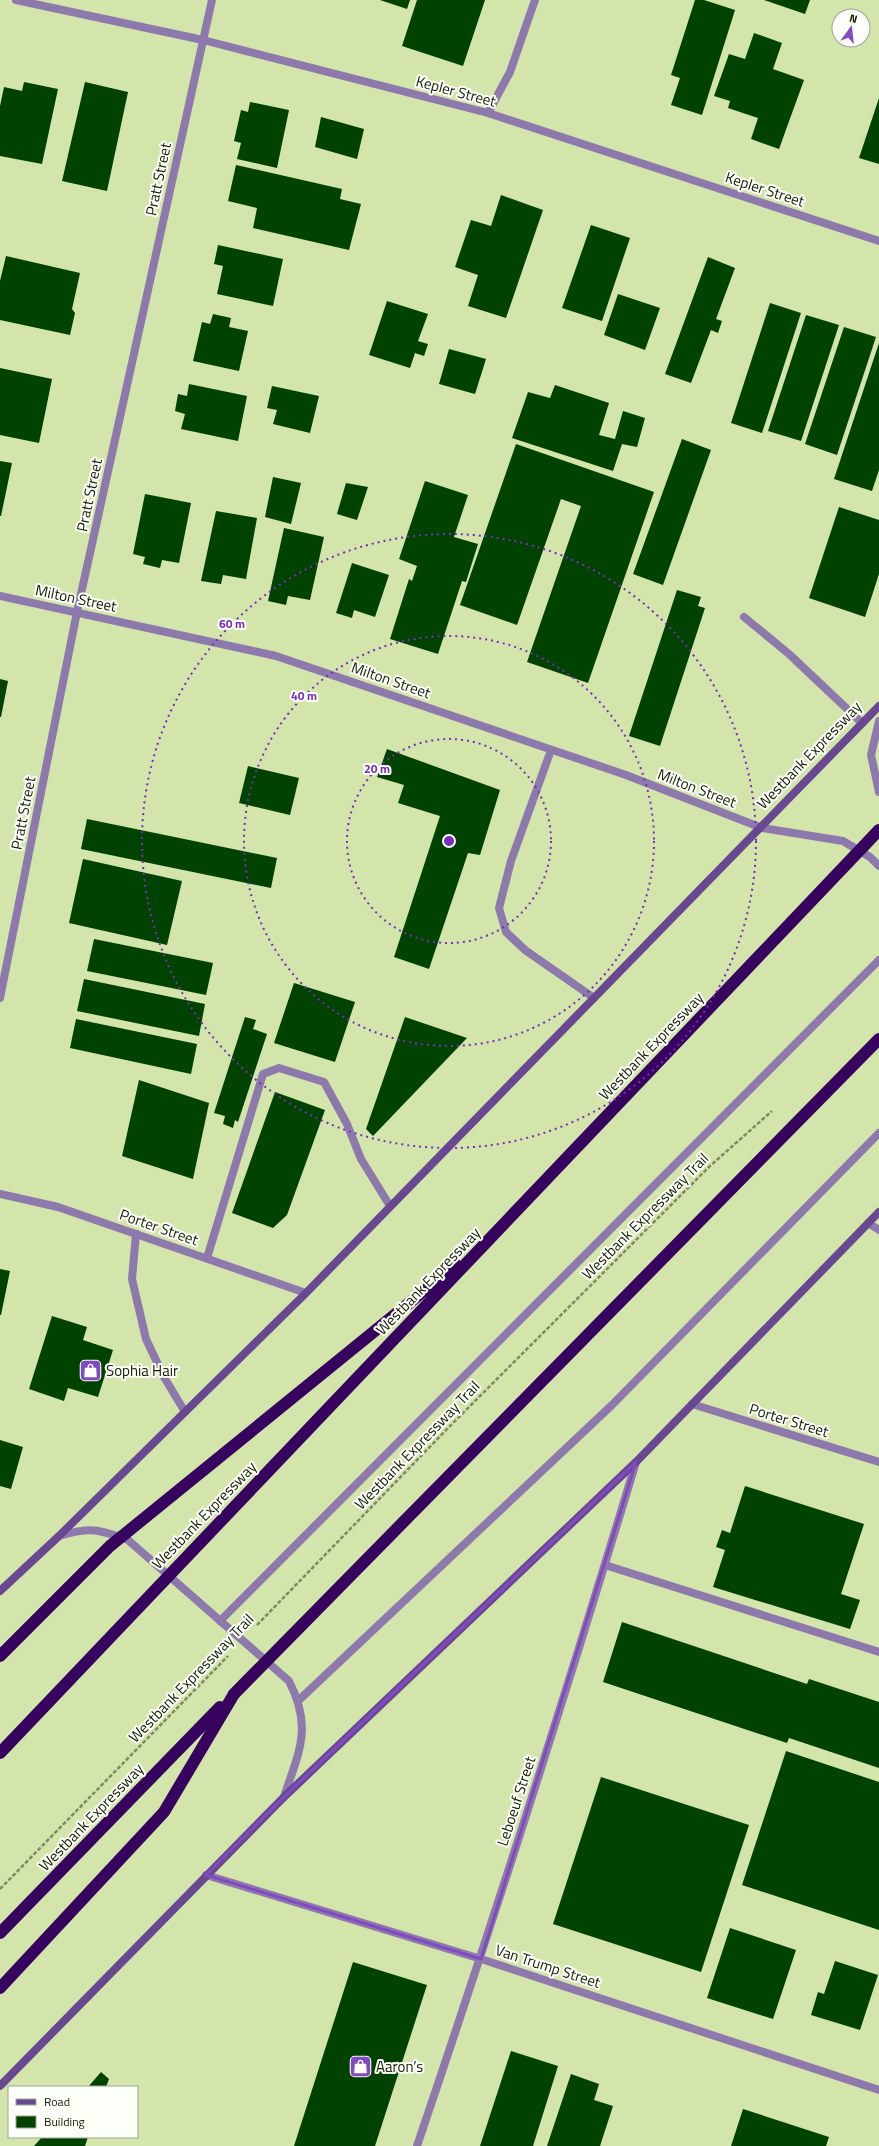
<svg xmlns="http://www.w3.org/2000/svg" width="879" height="2146" font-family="'Titillium Web',sans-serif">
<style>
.building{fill:#004200}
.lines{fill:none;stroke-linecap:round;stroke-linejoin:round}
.path{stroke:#7e8a61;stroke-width:2.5;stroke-dasharray:4 2;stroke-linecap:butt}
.lane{stroke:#8e79ac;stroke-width:8}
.street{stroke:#8e79ac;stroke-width:8}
.secondary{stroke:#694892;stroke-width:8}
.highway{stroke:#36035e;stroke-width:12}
.highway-bridge{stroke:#36035e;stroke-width:12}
.marked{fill:none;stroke:#824ac1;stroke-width:3;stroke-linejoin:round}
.ring{fill:none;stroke:#7b2cbf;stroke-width:2;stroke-dasharray:2 4}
.labels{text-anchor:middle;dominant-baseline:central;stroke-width:4;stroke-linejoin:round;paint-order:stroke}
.street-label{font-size:15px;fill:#161c06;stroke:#fcfef8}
.poi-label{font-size:15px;fill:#161c06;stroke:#fcfef8;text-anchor:start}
.centre{fill:#7b2cbf;stroke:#fcfef8;stroke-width:2}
.ring-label{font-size:12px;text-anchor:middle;font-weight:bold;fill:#7b2cbf;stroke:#fcfef8;stroke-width:4;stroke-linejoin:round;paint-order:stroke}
</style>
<rect width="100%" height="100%" fill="#d3e5ab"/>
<!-- building -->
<g class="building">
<path d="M380 0H410L407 9Z"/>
<path d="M417 0H485L463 66 402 46Z"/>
<path d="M695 0H704L735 10 702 115 671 105 680 78 671 75Z"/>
<path d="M764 0H810L805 14Z"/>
<path d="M754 33 782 43 773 69 804 80 779 149 751 139 758 118 728 108 730 101 714 96 729 54 745 59Z"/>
<path d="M24 82 58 89 42 164 0 156V106L4 87 22 91Z"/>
<path d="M85 82 128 92 107 191 62 181Z"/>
<path d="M879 98V164L859 158Z"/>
<path d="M250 102 289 110 277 168 237 159 241 143 234 141 241 110 248 112Z"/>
<path d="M321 117 364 129 357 159 315 147Z"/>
<path d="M236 165 342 189 340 199 361 204 349 250 253 228 257 208 228 201Z"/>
<path d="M501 195 543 210 506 318 468 306 478 275 455 267 471 220 491 226Z"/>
<path d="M591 225 630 238 602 321 562 308Z"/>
<path d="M218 245 283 259 273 306 217 294 223 266 214 264Z"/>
<path d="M6 256 80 273 72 309 75 313 70 335 0 320V281Z"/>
<path d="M708 257 735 268 716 319 722 321 718 333 711 330 691 383 665 374Z"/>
<path d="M618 294 660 308 645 350 604 335Z"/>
<path d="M387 301 428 314 418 341 428 344 424 356 415 353 410 368 369 355Z"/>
<path d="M770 303 801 313 762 433 731 423Z"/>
<path d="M213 314 231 318 229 327 248 331 239 371 193 361 202 322 210 324Z"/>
<path d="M806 315 839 325 801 441 768 431Z"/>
<path d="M844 327 876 337 837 455 805 444Z"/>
<path d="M879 343V470L872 491 834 479Z"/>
<path d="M449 349 486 359 475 394 439 384Z"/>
<path d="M0 368 52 379 39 443 0 435Z"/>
<path d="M189 384 247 396 238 441 181 429 185 414 175 411 178 394 187 396Z"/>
<path d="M555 385 609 403 599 435 615 439 623 411 645 418 637 447 622 444 613 471 512 438 528 392 550 398Z"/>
<path d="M272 386 319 396 310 433 273 424 277 410 267 408Z"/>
<path d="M682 439 711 450 663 585 633 574Z"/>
<path d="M516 444 654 492 588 683 527 662 581 506 561 499 517 625 460 605Z"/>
<path d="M0 461 12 463 1 516H0Z"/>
<path d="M273 477 301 483 291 524 265 517Z"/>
<path d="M425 481 468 495 454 537 478 544 466 582 462 581 438 654 390 639 409 579 412 581 417 566 399 559Z"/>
<path d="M346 483 368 487 357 520 337 514Z"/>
<path d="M145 494 191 503 179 563 162 560 160 568 143 564 145 557 133 554Z"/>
<path d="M839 507 879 520V574L865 617 809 598Z"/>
<path d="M216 511 257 518 246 579 223 575 221 584 201 581Z"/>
<path d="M284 528 324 537 310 600 288 596 286 605 268 601Z"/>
<path d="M352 563 389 575 375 617 354 610 352 618 336 613Z"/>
<path d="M677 590 701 597 698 606 705 608 660 746 629 736Z"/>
<path d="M0 679 8 681 1 717H0Z"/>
<path d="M387 749 500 790 480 855 468 853 429 969 394 957 440 816 398 803 404 785 377 777Z"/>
<path d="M248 766 299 778 290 815 239 803Z"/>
<path d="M87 819 277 858 271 888 81 849Z"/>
<path d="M83 859 182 881 167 945 69 923Z"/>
<path d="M94 939 213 963 206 995 87 971Z"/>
<path d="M84 979 205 1004 199 1036 77 1011Z"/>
<path d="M294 983 355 1002 335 1062 274 1043Z"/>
<path d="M245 1017 256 1020 253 1029 267 1034 238 1122 235 1120 233 1128 223 1124 225 1116 214 1113Z"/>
<path d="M405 1017 467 1038 373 1136 366 1129Z"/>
<path d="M76 1019 197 1044 191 1074 70 1048Z"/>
<path d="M139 1080 209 1103 193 1179 122 1156Z"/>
<path d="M275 1092 325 1110 287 1215 273 1228 232 1213Z"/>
<path d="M0 1269 10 1271 1 1315H0Z"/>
<path d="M52 1316 87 1327 83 1340 113 1350 98 1397 68 1388 64 1401 29 1389Z"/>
<path d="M0 1440 23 1447 11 1489 0 1486Z"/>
<path d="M745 1486 864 1524 841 1594 860 1600 850 1629 713 1587 725 1550 716 1547 722 1530 730 1533Z"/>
<path d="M622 1622 807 1684 809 1679 879 1702V1768L789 1738 787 1743 603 1682Z"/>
<path d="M786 1751 879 1782V1930L742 1885Z"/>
<path d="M601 1777 749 1825 701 1972 553 1924Z"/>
<path d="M730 1928 796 1950 773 2019 707 1998Z"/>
<path d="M835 1961 878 1975 860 2030 811 2015 818 1992 824 1994Z"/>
<path d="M353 1962 427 1985 375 2146H294Z"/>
<path d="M511 2051 558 2066 533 2146H480Z"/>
<path d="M101 2072 109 2079 106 2087H88Z"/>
<path d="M571 2074 599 2084 594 2100 613 2106 600 2146H547Z"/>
<path d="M743 2109 829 2137 826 2146H731Z"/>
<path d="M42 2137H88L85 2146H34Z"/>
</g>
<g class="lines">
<!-- path -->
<g class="path">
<path d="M257 1625 452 1424 710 1166 772 1111"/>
<path d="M0 1889 228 1656"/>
</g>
<!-- lane -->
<g class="lane">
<path d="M744 617 789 654 862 723"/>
<path d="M879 721 871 755 879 792"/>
<path d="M551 750 511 861 499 908 506 932 525 950 594 998"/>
<path d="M762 828 843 841 870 857 879 866"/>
<path d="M868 1223 879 1230"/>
<path d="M136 1234 132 1279 146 1339 164 1377 185 1412"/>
<path d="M207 1258 263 1074 279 1068 324 1082 347 1124 361 1159 390 1206"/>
<path d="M59 1536C90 1527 99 1529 128 1540L289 1681C313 1728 299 1751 284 1797"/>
<path d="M605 1565 879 1652"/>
<path d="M220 1621 879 960"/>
<path d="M299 1700 612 1405 879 1133"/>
</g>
<!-- street -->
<g class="street">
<path d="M16 0 203 40 488 113 879 241"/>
<path d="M488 113 510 72 535 0"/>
<path d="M0 596 276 656 626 775 762 828"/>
<path d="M0 998 77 612 212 0"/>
<path d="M0 1194 58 1207 306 1293"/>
<path d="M692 1404 879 1462"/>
<path d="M206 1875 481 1959 879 2090"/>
<path d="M417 2146C494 1919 567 1691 636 1462"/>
</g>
<!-- secondary -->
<g class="secondary">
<path d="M0 1591 59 1536 306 1293 879 706"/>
<path d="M0 2086 284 1797 636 1462 879 1212"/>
</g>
<!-- highway -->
<g class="highway">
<path d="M0 1933 220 1707"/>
<path d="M0 1988 164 1812 234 1694"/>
</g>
<!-- highway-bridge -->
<g class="highway-bridge">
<path d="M0 1656 110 1546 456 1265"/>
<path d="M234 1694 879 1039"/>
<path d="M0 1753 879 830"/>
</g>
</g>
<!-- marked area -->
<path class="marked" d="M636 1462 481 1959 206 1875 284 1797Z"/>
<!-- distance rings -->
<g class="ring">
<circle cx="449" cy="841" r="102"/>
<circle cx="449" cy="841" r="205"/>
<circle cx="449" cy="841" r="307"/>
</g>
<!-- icons -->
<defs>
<symbol id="shop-square" viewBox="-11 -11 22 22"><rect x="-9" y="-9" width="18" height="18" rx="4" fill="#824ac1" stroke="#fcfef8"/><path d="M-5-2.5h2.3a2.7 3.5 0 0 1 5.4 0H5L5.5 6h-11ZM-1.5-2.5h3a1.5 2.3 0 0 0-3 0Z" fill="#fff"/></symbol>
</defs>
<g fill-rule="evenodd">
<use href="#shop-square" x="78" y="1358" width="25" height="25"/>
<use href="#shop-square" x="348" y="2054" width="25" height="25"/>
</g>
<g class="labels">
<!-- street labels -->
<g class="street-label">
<text transform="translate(456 91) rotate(15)">Kepler Street</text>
<text transform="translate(158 179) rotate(-78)">Pratt Street</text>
<text transform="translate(765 189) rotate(18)">Kepler Street</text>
<text transform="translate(89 495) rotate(-78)">Pratt Street</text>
<text transform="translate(76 598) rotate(12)">Milton Street</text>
<text transform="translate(391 680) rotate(19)">Milton Street</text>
<text transform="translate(809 755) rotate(-46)">Westbank Expressway</text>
<text transform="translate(697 788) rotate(21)">Milton Street</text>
<text transform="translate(23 813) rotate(-79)">Pratt Street</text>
<text transform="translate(651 1046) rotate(-46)">Westbank Expressway</text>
<text transform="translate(645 1216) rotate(-45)">Westbank Expressway Trail</text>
<text transform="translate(159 1227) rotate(19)">Porter Street</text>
<text transform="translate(428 1281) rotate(-46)">Westbank Expressway</text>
<text transform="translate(789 1420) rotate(17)">Porter Street</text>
<text transform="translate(417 1445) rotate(-46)">Westbank Expressway Trail</text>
<text transform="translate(204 1515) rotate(-46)">Westbank Expressway</text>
<text transform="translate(191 1678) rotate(-46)">Westbank Expressway Trail</text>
<text transform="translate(516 1801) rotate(-72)">Leboeuf Street</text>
<text transform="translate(91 1817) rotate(-46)">Westbank Expressway</text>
<text transform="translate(548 1966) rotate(18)">Van Trump Street</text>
</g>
<!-- poi labels -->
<g class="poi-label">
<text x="106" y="1370">Sophia Hair</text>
<text x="376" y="2066">Aaron’s</text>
</g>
</g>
<circle cx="449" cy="841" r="6" class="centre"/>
<g class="ring-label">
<text x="232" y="628">60 m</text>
<text x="304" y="700">40 m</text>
<text x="377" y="773">20 m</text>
</g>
<!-- legend -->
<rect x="8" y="2086" width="130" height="52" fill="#fcfef8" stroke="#a0a497"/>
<rect x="16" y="2099" width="20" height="6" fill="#694892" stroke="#a0a497"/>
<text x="44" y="2106" font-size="12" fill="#161c06">Road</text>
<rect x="16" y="2116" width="20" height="12" fill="#004200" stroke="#a0a497"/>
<text x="44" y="2126" font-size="12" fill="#161c06">Building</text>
<!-- north arrow -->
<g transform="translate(851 28) rotate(15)"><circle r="19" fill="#fcfef8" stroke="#a0a497"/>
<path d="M0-3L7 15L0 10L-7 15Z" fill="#824ac1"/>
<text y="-6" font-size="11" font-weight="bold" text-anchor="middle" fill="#161c06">N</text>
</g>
</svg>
